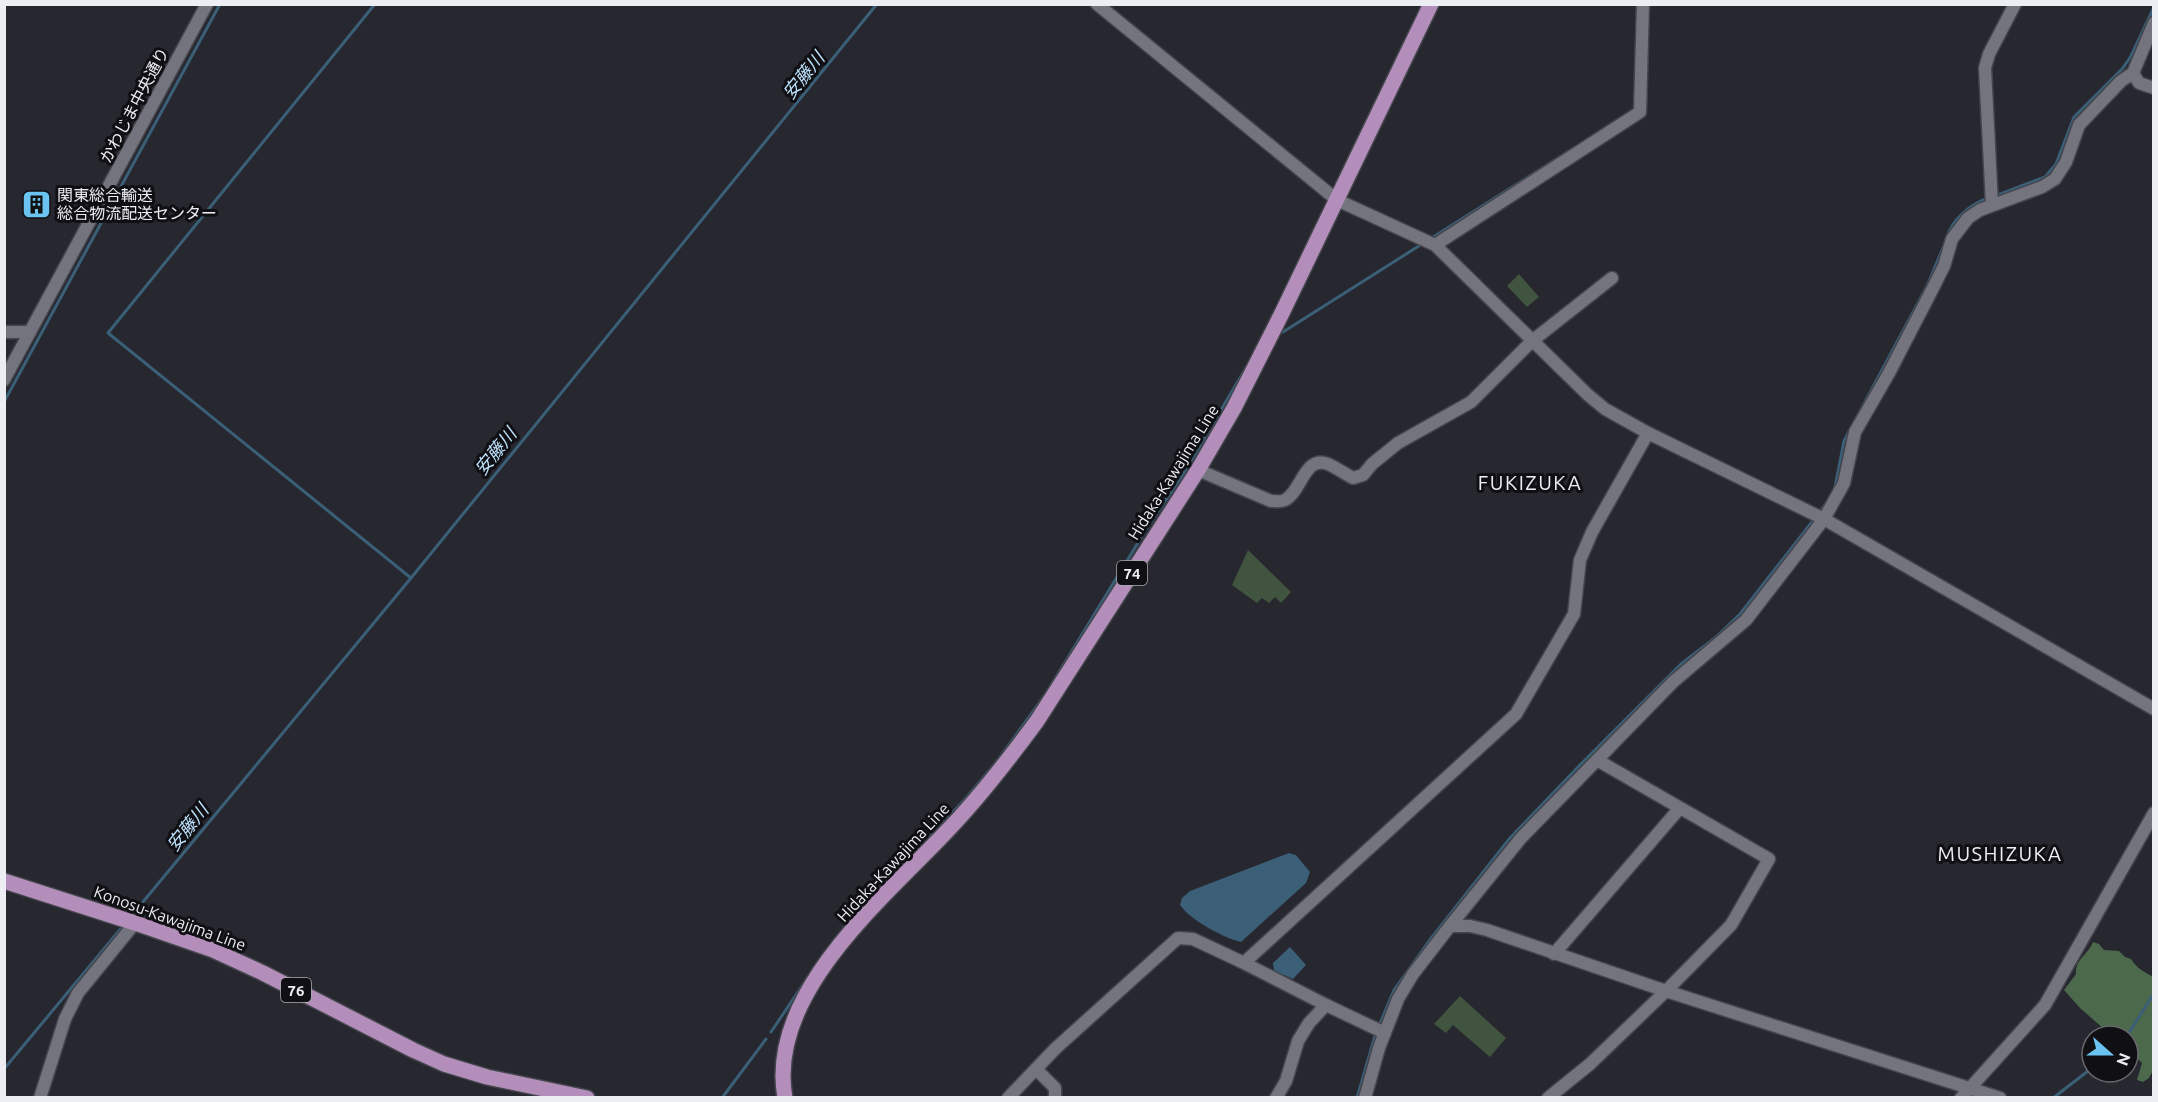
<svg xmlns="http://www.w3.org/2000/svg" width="2158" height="1102" font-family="Ubuntu,'Noto Sans JP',sans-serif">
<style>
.green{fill:#40543f}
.forest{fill:#4d694c}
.water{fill:#3a5f77}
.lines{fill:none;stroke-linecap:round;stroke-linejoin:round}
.stream{stroke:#3a5f77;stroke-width:3}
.minor-casing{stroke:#44454c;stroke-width:15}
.major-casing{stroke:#44454c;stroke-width:18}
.minor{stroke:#74747e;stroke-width:12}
.major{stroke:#b38eba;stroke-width:15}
.labels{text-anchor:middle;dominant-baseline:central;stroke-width:6;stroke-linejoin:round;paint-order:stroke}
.shield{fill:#101014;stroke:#ababb0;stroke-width:1.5}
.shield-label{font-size:15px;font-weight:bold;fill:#edeef3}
.street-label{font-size:16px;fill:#edeef3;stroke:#101014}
.poi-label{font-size:16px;fill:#edeef3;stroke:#101014;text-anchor:start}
.water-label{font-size:18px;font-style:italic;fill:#bee3fd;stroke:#101014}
.quarter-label{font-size:20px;letter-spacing:1.5px;fill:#edeef3;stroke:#101014}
</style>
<rect width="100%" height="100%" fill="#26272f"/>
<!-- green -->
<g class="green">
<path d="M1519 274 1539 297 1527 307 1507 286Z"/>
<path d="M1248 550 1291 592 1281 603 1275 597 1269 603 1262 598 1257 603 1232 585Z"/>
<path d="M1460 996 1506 1038 1490 1057 1453 1025 1446 1033 1434 1024Z"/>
</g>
<!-- forest -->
<path class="forest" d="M2093 942 2099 944 2104 950 2119 951 2125 957 2131 959C2138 970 2144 971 2153 977V1070L2149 1078 2143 1082 2137 1080 2142 1063 2136 1057 2132 1064 2128 1067V1036H2112L2080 1008 2064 990 2076 974C2075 959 2088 955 2093 942Z"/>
<!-- water -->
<g class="water">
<path d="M1289 853 1296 855 1310 872 1306 883 1241 942C1224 938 1190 920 1180 905L1182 898 1190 891Z"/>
<path d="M1290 947 1306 965 1293 979 1274 971 1273 963Z"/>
</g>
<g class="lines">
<!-- stream -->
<g class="stream">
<path d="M375 4 108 333 411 578"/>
<path d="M1995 196 2045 177 2056 164 2074 117 2123 68 2131 56 2154 7"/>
<path d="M1947 237C1953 218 1970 205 1988 198"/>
<path d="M1430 239 1569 151"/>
<path d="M1283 332 1422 244"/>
<path d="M4 402 220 4"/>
<path d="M1835 487 1844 441 1927 286 1945 243"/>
<path d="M1819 513 1828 501"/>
<path d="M914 854 967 797 998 760 1045 695 1147 528 1182 476 1247 366"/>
<path d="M860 910 884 885"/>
<path d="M133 914 411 578 877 4"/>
<path d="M1379 1026 1394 990 1429 941 1510 838 1579 766 1681 664 1716 637 1740 614 1815 518"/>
<path d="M771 1032 808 977"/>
<path d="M2127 1036 2154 993"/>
<path d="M4 1069 123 926"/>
<path d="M722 1098 766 1039"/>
<path d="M1357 1098 1376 1032"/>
<path d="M2053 1098 2092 1068"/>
</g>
<defs>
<g id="minor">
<path d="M1097 4 1337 200 1435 245 1587 394 1605 409 1648 433 1824 519 2154 709"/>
<path d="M2133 73 2139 83 2154 88"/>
<path d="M1992 205 1985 68 1989 54 2015 4"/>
<path d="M1435 245 1640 112 1643 4"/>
<path d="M4 332H30"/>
<path d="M4 380 207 4"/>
<path d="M1198 470 1271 501C1275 501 1281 502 1285 500 1302 491 1304 455 1328 464 1337 468 1345 474 1353 478L1363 475 1372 464 1398 443 1471 402 1532 341 1612 278"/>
<path d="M1450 926H1470L1487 930 1666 991 2000 1098"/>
<path d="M1554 954 1679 809"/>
<path d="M1242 962 1326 1005"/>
<path d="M1036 1069 1055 1088V1098"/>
<path d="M40 1098 65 1019 78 993 135 923"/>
<path d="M1008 1098 1056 1048 1178 938 1193 939 1242 962 1246 961 1516 714 1574 614 1580 560 1592 532 1648 433"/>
<path d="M1276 1098 1286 1081 1298 1041 1309 1023 1326 1005 1385 1033"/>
<path d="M1365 1098 1379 1048 1398 999 1413 974 1450 926 1521 838 1673 682 1746 620 1824 519 1844 483 1855 432 1889 373 1933 288 1944 266 1952 239 1968 218 1980 210 2042 187 2055 179 2066 162 2079 125 2121 81 2133 73 2154 23"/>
<path d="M1548 1098 1590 1064 1666 991 1731 925 1769 859 1597 760"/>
<path d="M1961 1098 2045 1005 2154 813"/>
</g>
<g id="major">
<path d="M4 881 138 924 213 950 263 973 413 1050 444 1064 487 1077 587 1098"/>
<path d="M785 1098C766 994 883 899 947 831 980 797 1009 759 1037 721L1198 470 1234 408 1282 313 1431 4"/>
</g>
</defs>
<!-- minor casing -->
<use href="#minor" class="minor-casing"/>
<!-- major casing -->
<use href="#major" class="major-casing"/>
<!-- minor -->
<use href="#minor" class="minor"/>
<!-- major -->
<use href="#major" class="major"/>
</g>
<!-- icons -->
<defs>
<symbol id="building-square" viewBox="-11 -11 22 22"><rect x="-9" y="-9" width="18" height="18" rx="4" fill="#6ac3f1" stroke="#101014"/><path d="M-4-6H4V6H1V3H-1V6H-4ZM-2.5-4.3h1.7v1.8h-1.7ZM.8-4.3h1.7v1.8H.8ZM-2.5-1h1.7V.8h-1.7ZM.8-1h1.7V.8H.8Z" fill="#111"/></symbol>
</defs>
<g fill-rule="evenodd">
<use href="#building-square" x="20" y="188" width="33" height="33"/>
</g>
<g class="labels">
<!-- shield labels -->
<g class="shield">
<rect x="1117" y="561" width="30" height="24" rx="4.5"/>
<rect x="281" y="978" width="30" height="24" rx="4.5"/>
</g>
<g class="shield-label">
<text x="1132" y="573">74</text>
<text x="296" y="990">76</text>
</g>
<!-- street labels -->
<g class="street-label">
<text transform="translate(134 105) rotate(-62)">かわじま中央通り</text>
<text transform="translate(1173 472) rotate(-58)">Hidaka-Kawajima Line</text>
<text transform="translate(893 862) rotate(-47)">Hidaka-Kawajima Line</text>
<text transform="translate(170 918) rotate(20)">Konosu-Kawajima Line</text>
</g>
<!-- poi labels -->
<g class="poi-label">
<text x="57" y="195">関東総合輸送<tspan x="57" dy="18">総合物流配送センター</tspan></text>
</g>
<!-- water labels -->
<g class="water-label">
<text transform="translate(803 75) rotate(-51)">安藤川</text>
<text transform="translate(495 451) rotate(-51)">安藤川</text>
<text transform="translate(187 827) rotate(-51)">安藤川</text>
</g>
<!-- quarter labels -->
<g class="quarter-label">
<text x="1530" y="482">FUKIZUKA</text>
<text x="2000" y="853">MUSHIZUKA</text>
</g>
</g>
<!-- border -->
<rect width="2158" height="1102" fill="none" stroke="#edeef3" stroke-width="12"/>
<!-- north arrow -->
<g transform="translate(2110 1054) rotate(111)"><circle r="28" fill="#101014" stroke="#68696d" stroke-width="1.5"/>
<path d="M0-4.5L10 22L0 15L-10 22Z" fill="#6ac3f1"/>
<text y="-9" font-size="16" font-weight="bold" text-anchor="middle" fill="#edeef3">N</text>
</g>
</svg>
